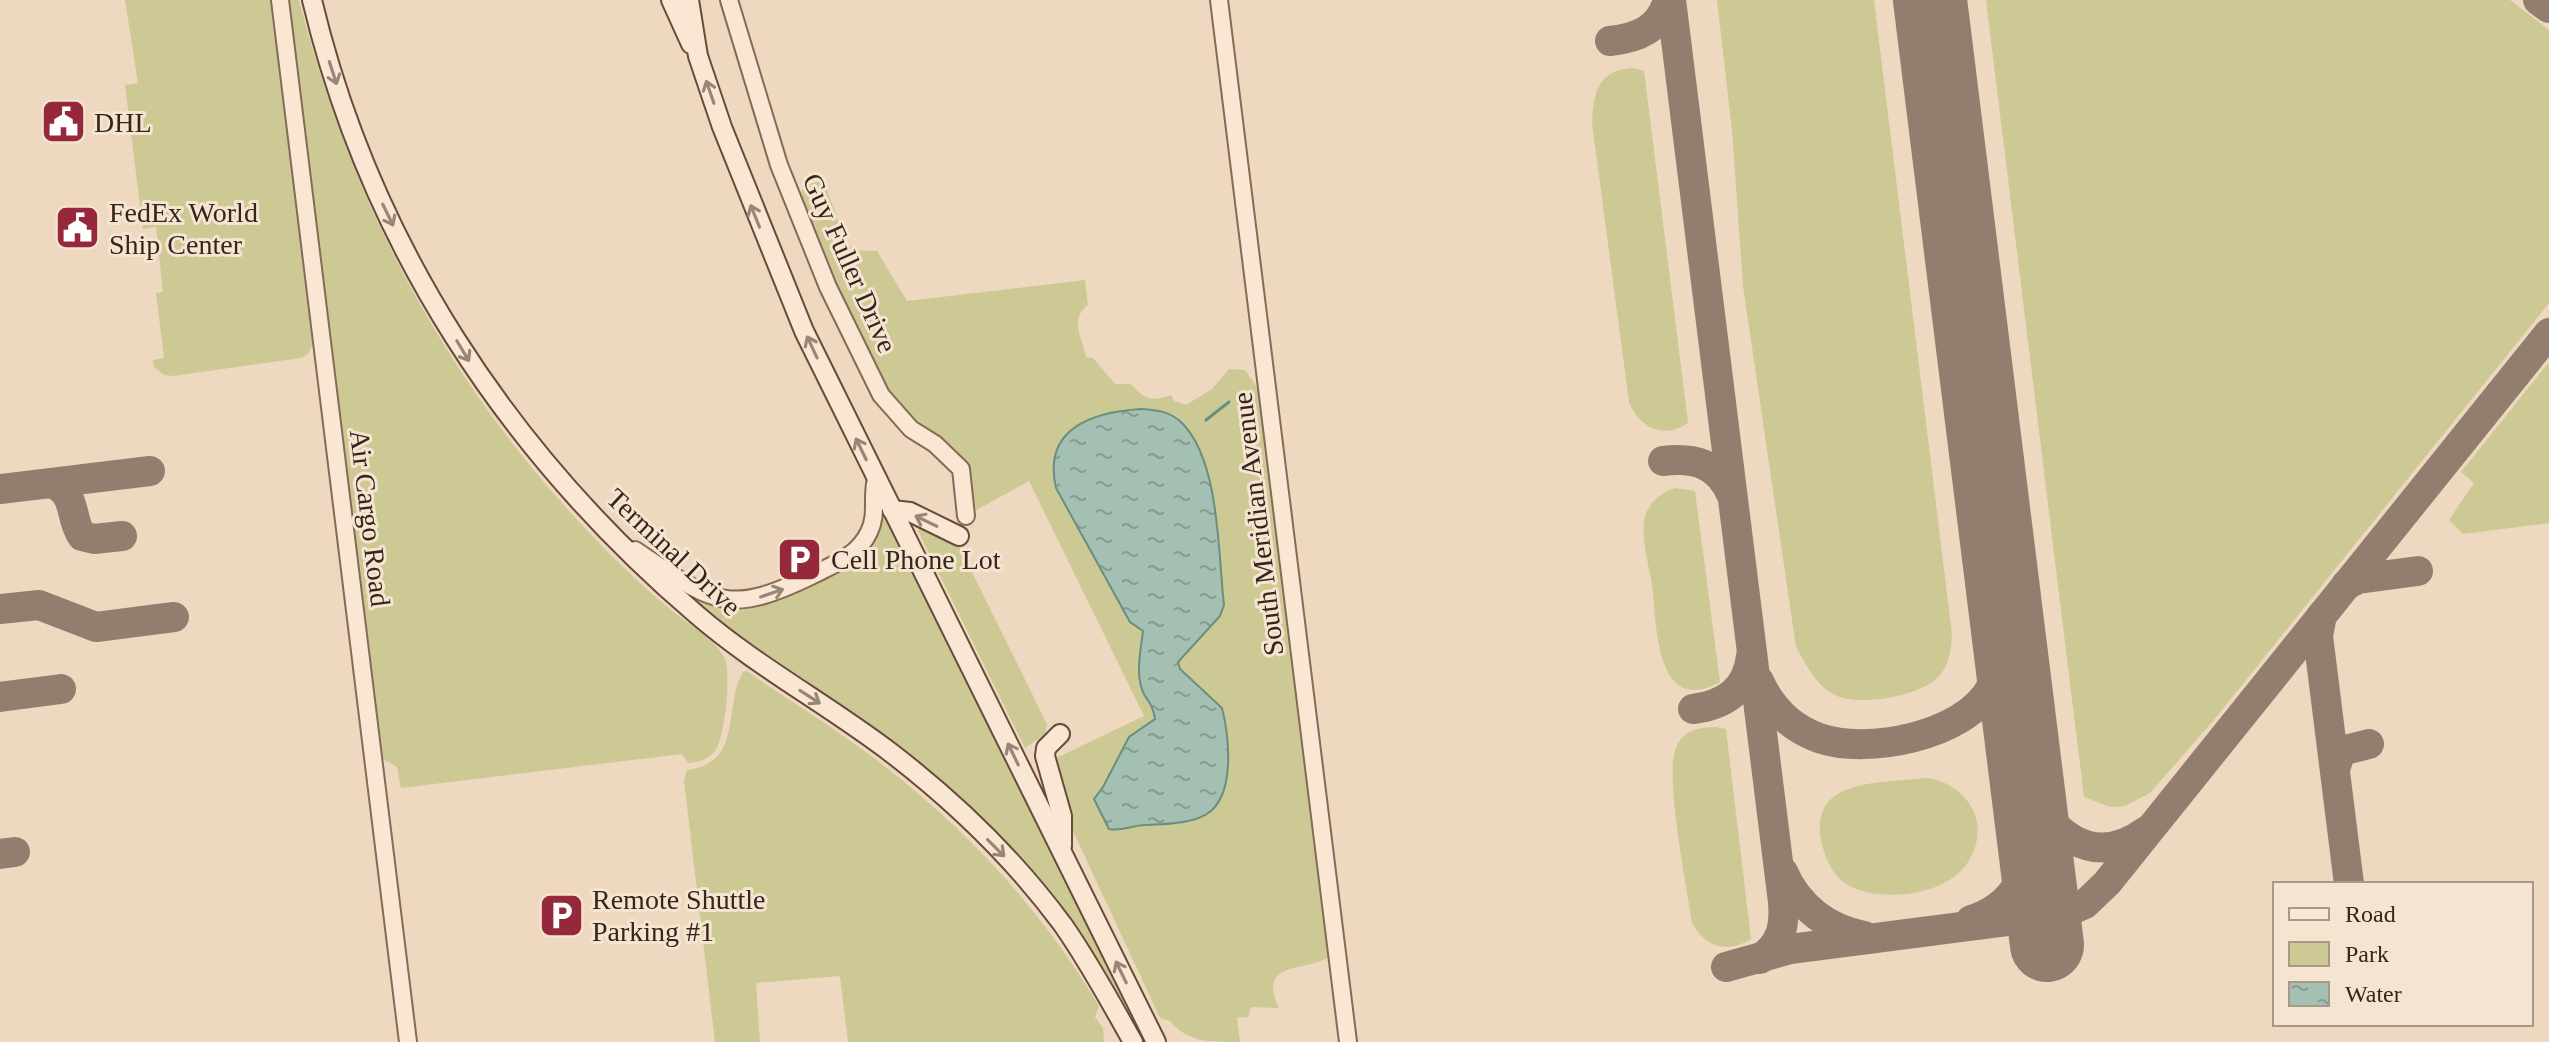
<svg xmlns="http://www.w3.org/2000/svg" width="2549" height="1042" font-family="Georgia,serif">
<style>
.green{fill:#ccc994}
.water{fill:url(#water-ripples);stroke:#6a8e7f;stroke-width:2}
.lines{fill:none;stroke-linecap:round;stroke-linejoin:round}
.stream{stroke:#6a8e7f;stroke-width:3}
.taxiway{stroke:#927e6e;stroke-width:30}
.runway{stroke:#927e6e;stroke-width:74}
.tertiary-casing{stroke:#876958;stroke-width:20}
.secondary-casing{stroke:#694a3b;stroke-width:22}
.tertiary{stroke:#f9e7d3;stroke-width:16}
.secondary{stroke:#f9e7d3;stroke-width:18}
.oneway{stroke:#988678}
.labels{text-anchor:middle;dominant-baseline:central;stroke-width:6;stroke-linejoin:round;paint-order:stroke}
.poi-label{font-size:28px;fill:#36251d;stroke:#f5e4d0;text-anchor:start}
.street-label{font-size:28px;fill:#36251d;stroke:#f5e4d0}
</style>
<defs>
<pattern id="water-ripples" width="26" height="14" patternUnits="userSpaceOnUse" patternTransform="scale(2)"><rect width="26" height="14" fill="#a3c0b2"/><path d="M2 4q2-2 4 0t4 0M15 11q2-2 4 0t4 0" fill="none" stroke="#869c90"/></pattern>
</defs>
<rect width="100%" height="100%" fill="#eed8c0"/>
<!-- green -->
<g class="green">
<path d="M125 0H274L315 338 308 354 301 358 173 376 164 375 154 367 153 360 164 358 156 293 163 292 156 227 143 229 125 85 138 83Z"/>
<path d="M288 0H299C348 191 437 366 570 512 600 545 631 576 665 605 682 620 713 637 724 657 732 672 725 737 715 751 708 760 698 762 688 763L682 754 401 788 397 767 383 759Z"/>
<path d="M1717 0H1874L1952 634C1951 648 1950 663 1940 675 1923 696 1859 707 1835 695 1816 686 1806 664 1796 647L1743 286 1732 130Z"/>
<path d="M1986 0H2510L2549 30V303L2213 721 2150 793 2125 806 2110 807 2084 797Z"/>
<path d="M1634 68 1644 71 1688 423C1663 440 1639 427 1629 402L1592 123C1593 92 1599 69 1634 68Z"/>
<path d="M821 181 829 186 827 190 846 242 855 250 877 251 907 301 1085 280 1088 305C1069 319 1082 337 1086 357L1093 358 1115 384H1131C1145 400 1152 402 1171 395L1174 401 1186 405 1212 389 1229 369 1245 370 1259 390 1329 957C1307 972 1256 960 1279 1008L1251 1007 1248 1017 1237 1018 1240 1042C1207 1042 1188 1042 1170 1021L1160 1018 1073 831 1050 761 1144 716 1029 481 971 513 964 460 917 423 888 393 845 306 799 199 804 185Z"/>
<path d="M2549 362V523L2463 534 2449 520 2474 483 2461 472Z"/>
<path d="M1675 488 1695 491 1720 682C1655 718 1657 624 1652 585 1649 565 1640 537 1645 517 1649 502 1662 492 1675 488Z"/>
<path d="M886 516 1130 1003 1125 1005 1116 998 1025 869 692 600 695 597 743 608 780 601 857 561 873 538 881 518Z"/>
<path d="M919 526 957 542 1047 724 1045 734 1025 748 918 531Z"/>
<path d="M747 671C781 695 816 716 849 740 950 811 1036 900 1099 1006L1095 1017 1103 1028 1104 1042H848L840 976 756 983 760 1042H715L684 781 687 770C738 763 726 720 738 682L743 672Z"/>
<path d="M1717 727 1726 729 1751 939C1727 954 1705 947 1692 923 1687 887 1664 774 1676 748 1683 730 1699 727 1717 727Z"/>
<path d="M1926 778C1967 783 1993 824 1968 862 1947 895 1889 901 1856 889 1838 882 1828 866 1823 848 1804 777 1878 784 1926 778Z"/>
</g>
<!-- water -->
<path class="water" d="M1141 409C1156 410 1170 411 1182 423 1220 461 1218 554 1224 605L1220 616 1178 662 1180 669 1222 708C1229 736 1235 790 1211 811 1196 824 1165 824 1145 825 1131 825 1123 832 1109 829L1094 799 1103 787 1129 737 1155 719C1153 707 1151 705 1145 696 1134 677 1141 650 1143 631L1130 622 1056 488C1042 428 1093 412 1141 409Z"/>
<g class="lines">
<!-- stream -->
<path class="stream" d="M1206 420 1229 402"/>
<!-- taxiway -->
<g class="taxiway">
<path d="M1671 0 1783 902C1785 927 1781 944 1760 959"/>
<path d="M2538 0 2549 8"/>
<path d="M1610 41C1638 38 1660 29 1668 0"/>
<path d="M1663 461C1695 457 1719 464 1732 496"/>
<path d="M51 483C78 493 69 518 82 536L94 539 122 536"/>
<path d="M0 489 150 471"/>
<path d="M2346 585 2358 579 2418 571"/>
<path d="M0 609 39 605 96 627 174 617"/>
<path d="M2322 615 2318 636 2349 884"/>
<path d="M1759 681C1771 708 1791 728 1819 738 1867 755 1964 736 1990 689 2008 656 2004 623 2003 588"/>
<path d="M0 697 61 689"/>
<path d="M1693 709C1725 705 1747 690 1751 656"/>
<path d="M2335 769 2341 751 2369 744"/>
<path d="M2027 781C2048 832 2092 871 2146 831"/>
<path d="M0 854 15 852"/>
<path d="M1783 872C1798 907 1828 929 1864 936"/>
<path d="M1971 920C2016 906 2031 870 2032 826"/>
<path d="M1726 967 1790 949 2062 914 2085 904 2107 883 2549 333"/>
</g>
<!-- runway -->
<path class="runway" d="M1930 0 2047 945"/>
<defs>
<g id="tertiary">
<path d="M280 0 408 1042"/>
<path d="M729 0 779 165 828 287 881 395 911 429 935 444 961 469 966 516"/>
<path d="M1219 0 1348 1042"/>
<path d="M635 550C714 603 726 618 817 573 837 563 859 554 869 532 878 514 871 498 876 479"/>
</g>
<g id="secondary">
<path d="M312 0C370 244 507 452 696 614 756 666 827 704 890 752 954 801 1015 860 1063 925 1089 962 1111 1003 1133 1042"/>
<path d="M671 0 691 44"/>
<path d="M689 0 698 56 722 127 804 331 1156 1042"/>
<path d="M892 510 910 512 959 536"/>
<path d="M1060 734 1046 748 1045 756 1062 816V846"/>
</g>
</defs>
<!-- tertiary casing -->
<use href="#tertiary" class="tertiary-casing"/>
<!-- secondary casing -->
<use href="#secondary" class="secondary-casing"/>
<!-- tertiary -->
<use href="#tertiary" class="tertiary"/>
<!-- secondary -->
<use href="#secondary" class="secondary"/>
</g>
<!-- one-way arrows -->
<defs><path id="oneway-shaft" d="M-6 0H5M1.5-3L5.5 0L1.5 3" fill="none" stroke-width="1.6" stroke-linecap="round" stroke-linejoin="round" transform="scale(2)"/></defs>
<g class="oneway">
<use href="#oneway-shaft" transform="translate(333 73) rotate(72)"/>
<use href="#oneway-shaft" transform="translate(710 92) rotate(-109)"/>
<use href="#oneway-shaft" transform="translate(388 215) rotate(64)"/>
<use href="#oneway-shaft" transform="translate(755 216) rotate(-112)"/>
<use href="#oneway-shaft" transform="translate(812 347) rotate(-115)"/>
<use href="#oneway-shaft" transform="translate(463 351) rotate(59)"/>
<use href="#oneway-shaft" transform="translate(861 449) rotate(-116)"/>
<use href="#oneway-shaft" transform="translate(926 521) rotate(-154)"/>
<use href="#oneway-shaft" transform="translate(772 593) rotate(-19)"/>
<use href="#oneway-shaft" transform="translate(810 697) rotate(33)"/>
<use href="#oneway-shaft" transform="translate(1013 754) rotate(-116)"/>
<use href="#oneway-shaft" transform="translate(996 848) rotate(45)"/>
<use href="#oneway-shaft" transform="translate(1121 972) rotate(-116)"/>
</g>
<!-- icons -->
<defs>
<symbol id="civic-square" viewBox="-11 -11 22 22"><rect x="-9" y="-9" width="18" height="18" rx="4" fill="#96283c" stroke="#f5e4d0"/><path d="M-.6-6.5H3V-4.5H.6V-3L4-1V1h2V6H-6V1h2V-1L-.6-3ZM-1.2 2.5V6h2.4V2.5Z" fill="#fff"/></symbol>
<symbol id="parking-square" viewBox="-11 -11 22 22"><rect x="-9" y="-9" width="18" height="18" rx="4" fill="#96283c" stroke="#f5e4d0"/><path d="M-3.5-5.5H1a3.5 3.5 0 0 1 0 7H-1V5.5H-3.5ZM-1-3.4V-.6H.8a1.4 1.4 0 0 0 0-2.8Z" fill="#fff"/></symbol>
</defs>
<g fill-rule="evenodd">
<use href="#civic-square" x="38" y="96" width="51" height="51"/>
<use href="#civic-square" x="52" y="202" width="51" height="51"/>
<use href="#parking-square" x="774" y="534" width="51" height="51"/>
<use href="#parking-square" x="536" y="890" width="51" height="51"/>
</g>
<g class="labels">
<!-- poi labels -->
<g class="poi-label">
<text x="94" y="122">DHL</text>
<text x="109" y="212">FedEx World<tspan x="109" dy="32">Ship Center</tspan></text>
<text x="831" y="559">Cell Phone Lot</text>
<text x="592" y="899">Remote Shuttle<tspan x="592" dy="32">Parking #1</tspan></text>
</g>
<!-- street labels -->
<g class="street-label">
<text transform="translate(850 263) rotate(66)">Guy Fuller Drive</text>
<text transform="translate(370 518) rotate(83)">Air Cargo Road</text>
<text transform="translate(1258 524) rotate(-97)">South Meridian Avenue</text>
<text transform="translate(674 552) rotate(43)">Terminal Drive</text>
</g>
</g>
<!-- legend -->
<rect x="2273" y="882" width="260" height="144" fill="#f5e4d0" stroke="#a99888" stroke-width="2"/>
<rect x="2289" y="908" width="40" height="12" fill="#f9e7d3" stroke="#a99888" stroke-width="2"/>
<text x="2345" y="922" font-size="24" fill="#36251d">Road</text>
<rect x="2289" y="942" width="40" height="24" fill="#ccc994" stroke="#a99888" stroke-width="2"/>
<text x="2345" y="962" font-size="24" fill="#36251d">Park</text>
<rect x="2289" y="982" width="40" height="24" fill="url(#water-ripples)" stroke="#a99888" stroke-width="2"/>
<text x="2345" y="1002" font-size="24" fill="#36251d">Water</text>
</svg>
